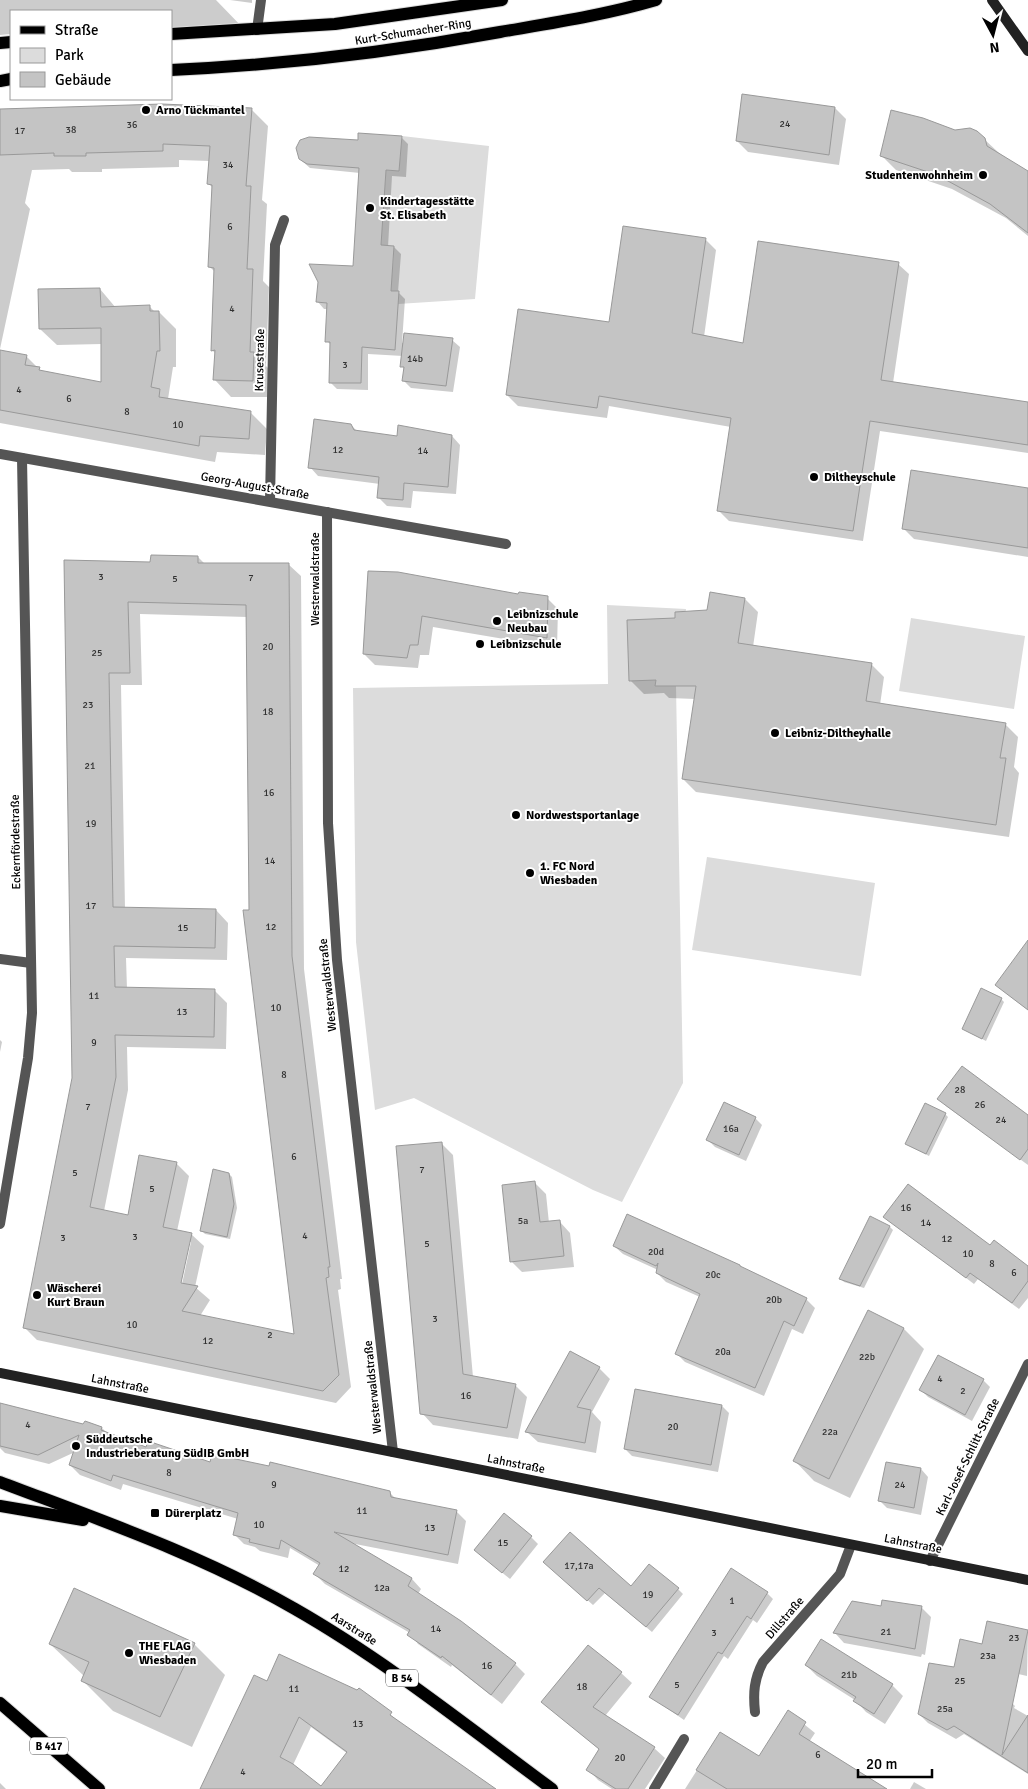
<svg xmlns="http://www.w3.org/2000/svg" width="1028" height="1789" font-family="Signika,sans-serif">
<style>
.green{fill:#dcdcdc}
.shadow{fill:#0003;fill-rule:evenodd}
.building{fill:#c4c4c4;stroke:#999;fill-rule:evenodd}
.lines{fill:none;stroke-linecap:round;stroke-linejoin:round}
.primary-casing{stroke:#dbdbdb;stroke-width:14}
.street{stroke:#555;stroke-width:10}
.secondary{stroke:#222;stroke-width:10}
.primary{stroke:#000;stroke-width:12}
.poi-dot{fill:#000;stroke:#fff;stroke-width:2}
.labels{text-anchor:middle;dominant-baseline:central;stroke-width:4;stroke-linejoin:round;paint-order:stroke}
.number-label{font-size:10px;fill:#313131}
.shield{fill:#fff;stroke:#4c4c4c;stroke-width:1}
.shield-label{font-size:11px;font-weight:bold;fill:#000}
.street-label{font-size:12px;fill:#000;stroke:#fff}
.poi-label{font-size:12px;font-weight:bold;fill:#000;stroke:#fff;text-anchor:start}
</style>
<rect width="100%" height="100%" fill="#fff"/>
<!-- green -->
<g class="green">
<path d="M402 136 489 146 475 299 398 304 381 291 393 268 394 246 381 245 386 170 399 171Z"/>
<path d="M607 605 686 609 676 686 683 1083 622 1202 593 1190 414 1098 375 1110 356 942 353 688 608 684Z"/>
<path d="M911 618 1025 636 1014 709 899 691Z"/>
<path d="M707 857 875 883 861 976 692 950Z"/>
</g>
<!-- shadow -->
<g class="shadow">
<path d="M0 0H216L246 31 171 28V11H11V34L0 35Z"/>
<path d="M230 0H252V3Z"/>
<path d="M835 108 846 119 839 165 748 152 737 141Z"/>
<path d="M251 109 268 126 262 200 267 204 263 281 269 287 266 366 270 370 269 397H231L215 380 216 354 212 350 215 272 210 267 213 188 209 184 210 161 179 160V167L102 169V172H72L69 169 32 170 25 203 30 209 0 349V110Z"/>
<path d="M955 132 984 139 999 153 1028 173V236L1006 218 952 189 896 170 881 155Z"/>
<path d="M401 137 408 144 406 177 392 176 388 247H394L401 254 398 292 405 299 402 343 452 340 460 347 453 392 411 388 404 381 403 356 368 354V390L337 389 330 382 331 345 327 341 328 309H324L318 302 354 268 360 173 310 168 302 161 297 149Z"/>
<path d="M705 239 716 250 704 337 744 345 898 264 909 274 893 383 1028 403V453L880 431 863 541 729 521 718 510 731 427 609 406 607 418 518 406 507 395 610 323Z"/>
<path d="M100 289 116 308 150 307 155 312H159L176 329V367H173L168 399 250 412 267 429 265 455 217 452 215 462 0 423V351L26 356 43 373 103 384 102 344 57 345 40 329Z"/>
<path d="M351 425 358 432 398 438 452 436 460 445 456 494 413 491 411 508 387 506 378 497 380 484 318 476 310 467Z"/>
<path d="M1028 489V557L914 539 903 528Z"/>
<path d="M198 557 205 564H288L301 576 304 969 342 1279H340L341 1289 338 1290 351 1387 336 1403 37 1340 24 1327 73 1078 65 561 152 563ZM140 614 247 617 251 911 296 1336 200 1316 210 1300 195 1287 204 1246 191 1234 177 1231 189 1176 176 1163 129 1217 104 1211 128 1090 127 1047 226 1049 227 1003 214 990 127 989 126 958 227 960 228 923 216 910 125 908 121 685H142ZM189 1242H191L181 1289 179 1288Z"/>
<path d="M398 574 518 595 547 598 558 609 557 648 433 627 429 655H420L418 668 375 665 364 654Z"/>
<path d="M745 599 758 612 753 647 871 664 884 677 880 705 1005 724 1018 737 1014 767 1019 773 1009 837 696 792 683 779 695 699 669 698 664 693 644 694 631 681 677 619Z"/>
<path d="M1028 958V1010L996 985Z"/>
<path d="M1001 999 1004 1002 986 1041 963 1029Z"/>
<path d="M0 1040 2 1042 0 1052Z"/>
<path d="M939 1099 1028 1116V1165L946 1106Z"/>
<path d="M945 1114 948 1117 929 1156 906 1144Z"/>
<path d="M755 1118 762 1125 746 1161 715 1147 708 1140Z"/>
<path d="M441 1143 453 1155 473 1377 516 1386 527 1397 518 1439 433 1425 422 1413Z"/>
<path d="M229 1174 232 1177 237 1208 230 1239 205 1234 202 1231Z"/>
<path d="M535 1183 546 1194 549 1223 560 1222 570 1233 574 1267 522 1272 512 1262Z"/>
<path d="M885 1217 990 1246 1028 1267V1298L1019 1309 978 1279 974 1284Z"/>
<path d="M890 1227 893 1230 864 1288 844 1282 840 1278Z"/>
<path d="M614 1246 740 1266 744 1270 806 1299 815 1308 803 1334 792 1329 764 1396 685 1362 676 1353 700 1297 666 1282 657 1273 658 1270 623 1254Z"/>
<path d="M868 1311 904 1329 924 1349 850 1498 814 1481 794 1460Z"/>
<path d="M599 1368 610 1379 592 1412 601 1422 596 1453 538 1442 527 1432Z"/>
<path d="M983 1380 990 1387 972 1421 928 1397 921 1390Z"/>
<path d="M722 1406 729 1413 718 1472 632 1456 625 1449Z"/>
<path d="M0 1411 102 1428 108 1434 146 1449 210 1463 389 1492 397 1500 456 1511 466 1521 458 1564 350 1543 412 1579 421 1589 418 1594 515 1664 525 1674 502 1704 452 1665 451 1667 418 1644 410 1633 325 1584 315 1574 320 1566 290 1548 288 1558 260 1551 255 1547 244 1544 234 1534 238 1519 123 1484 121 1490 80 1475 70 1465 75 1452 49 1464 5 1453 0 1448Z"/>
<path d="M921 1469 928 1477 921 1515 887 1508 880 1501Z"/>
<path d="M531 1537 538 1544 510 1579 483 1557Z"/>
<path d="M550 1567 631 1588 678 1589 683 1594 652 1632 605 1593 593 1605Z"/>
<path d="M767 1593 773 1599 757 1623 753 1620 728 1659 724 1656 684 1720 651 1697Z"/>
<path d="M882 1607H921L931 1617 925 1655 922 1654 921 1657 844 1643 835 1633Z"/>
<path d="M988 1623 1028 1631 1027 1676 987 1667Z"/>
<path d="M50 1644H194L225 1675 192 1747 113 1711 82 1680 84 1676Z"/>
<path d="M806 1665 892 1685 903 1696 885 1724 866 1712 855 1700 817 1676Z"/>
<path d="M621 1673 632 1683 605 1716 654 1748 665 1758 645 1789H612L598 1780 588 1769 600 1750 543 1702Z"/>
<path d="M268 1683 358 1692 359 1689 403 1725 493 1789H202ZM311 1727 348 1754 321 1787 293 1765Z"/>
<path d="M1006 1697 1015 1706 1014 1708 1028 1716V1774L964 1734 956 1739 928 1723 919 1714Z"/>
<path d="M789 1712 815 1733 809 1742 885 1789H685L720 1734 759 1758Z"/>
<path d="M914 1782 926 1789H910Z"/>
<path d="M0 1783 6 1789H0Z"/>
</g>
<!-- building -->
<g class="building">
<path d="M742 94 835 107 829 155 736 141Z"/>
<path d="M162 104 252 108 246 186H251L247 269H253L250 352H254L253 381 213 380 215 350 211 351 214 268 208 267 212 185 207 184 210 146 163 144V151L86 153V156H54V153L0 155V109Z"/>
<path d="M891 110 923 118 955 130 970 128 977 131 985 138 987 146 1028 171V233L990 204 937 175 880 156Z"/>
<path d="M358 133 402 136 399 171 386 170 381 245 394 246 391 291H399L395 350 362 347 361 383H329L330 342H325L327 303 316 302 318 282 309 264 353 266 359 168 307 164 299 159 296 148 300 140 309 137 358 140Z"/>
<path d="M623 226 706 238 692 333 743 343 758 241 899 262 881 380 1028 402V445L870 421 853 531 717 511 731 418 599 396 597 408 506 395 518 309 609 322Z"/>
<path d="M100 288 101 307 150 305V311H159L160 351H157L151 387 160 389 159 397 251 411 249 439 200 436 199 446 0 410V350L27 355 25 365 40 367 39 370 101 382V328L39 329 38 289Z"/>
<path d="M404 333 453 338 446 386 402 381 404 367H400Z"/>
<path d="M314 419 351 424 354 430 397 436 398 425 452 435 448 487 404 483 403 500 377 498 379 477 308 468Z"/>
<path d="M911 470 1028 488V548L902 529Z"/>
<path d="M151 555 198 556V563H289L292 956 330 1267H328L329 1277 326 1278 339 1375 323 1391 23 1328 72 1078 64 560 150 562ZM128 602 246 605 249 910H243L294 1334 182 1311 198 1286 181 1283 192 1233 163 1227 177 1162 139 1155 128 1215 90 1207 116 1077 115 1035 214 1037 215 989 115 987 114 946 215 948 216 909 113 907 109 673H130Z"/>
<path d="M368 571 398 572 518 594 519 592 548 596 547 638 422 616 418 645H410L407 658 363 654Z"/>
<path d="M710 592 745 598 738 643 872 663 866 701 1006 723 1000 758H1006L996 825 682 779 696 686H655L656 680 629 681 627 620 675 618V612L707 610Z"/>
<path d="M1028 940V1010L995 985Z"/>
<path d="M981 988 1002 998 982 1039 962 1029Z"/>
<path d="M962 1066 1028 1115V1149L1020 1160 937 1099Z"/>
<path d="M724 1102 756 1117 739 1155 706 1140Z"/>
<path d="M925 1103 946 1113 926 1154 905 1144Z"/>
<path d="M442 1142 463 1374 516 1384 507 1428 420 1414 396 1146Z"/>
<path d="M213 1169 229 1173 234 1204 227 1237 200 1231Z"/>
<path d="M535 1181 540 1222 560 1220 564 1256 510 1262 502 1185Z"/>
<path d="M908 1184 990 1245 994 1240 1028 1266V1281L1012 1303 970 1273 966 1278 883 1217Z"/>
<path d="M627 1214 740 1265V1266L807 1298 794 1326 784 1321 755 1388 675 1354 700 1294 656 1273 658 1263 656 1266 613 1246Z"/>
<path d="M870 1216 890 1226 860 1286 839 1279Z"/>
<path d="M868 1310 904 1328 829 1479 793 1461Z"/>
<path d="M570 1351 600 1367 577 1407 591 1410 585 1443 525 1432Z"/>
<path d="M938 1355 984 1379 965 1415 919 1390Z"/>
<path d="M635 1389 722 1405 711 1465 624 1449Z"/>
<path d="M0 1403 83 1424 85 1421 102 1427 101 1430 146 1447 148 1441 210 1462 212 1454 269 1466 270 1462 390 1491 391 1497 457 1510 448 1555 334 1532 412 1578 408 1586 461 1621 516 1663 491 1695 442 1656 441 1658 407 1635 410 1630 313 1574 320 1563 281 1540 279 1549 249 1542 250 1539 233 1535 238 1513 113 1475 111 1481 69 1465 79 1435 38 1455 0 1446Z"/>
<path d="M886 1462 921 1468 914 1508 878 1501Z"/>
<path d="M504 1513 532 1536 502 1573 474 1550Z"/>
<path d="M570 1532 631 1586 649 1564 679 1588 646 1627 599 1588 587 1601 543 1562Z"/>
<path d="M731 1568 768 1592 751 1619 747 1616 722 1654 718 1652 678 1715 649 1697Z"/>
<path d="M74 1588 195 1643 160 1717 81 1681 89 1662 49 1644Z"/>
<path d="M882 1600 922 1606 915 1649 833 1633 852 1601 881 1606Z"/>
<path d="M987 1621 1028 1630 1002 1755 1028 1715V1773L954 1726 947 1730 918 1714 929 1663 954 1667 960 1639 982 1644Z"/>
<path d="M821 1639 893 1684 874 1714 853 1701 856 1697 805 1665Z"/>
<path d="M588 1645 622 1672 593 1707 655 1747 628 1789H616L586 1770 599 1749 541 1702Z"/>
<path d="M279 1654 357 1690 359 1688 392 1712 390 1715 496 1789H200L254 1675 267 1681ZM299 1717 347 1752 321 1786 293 1764 280 1757Z"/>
<path d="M788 1710 806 1722 799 1734 887 1789H727L696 1770 720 1732 759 1756Z"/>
</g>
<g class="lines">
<defs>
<g id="primary">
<path d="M171 34 335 24 502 0"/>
<path d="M0 43 11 42"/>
<path d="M171 70C282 65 391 52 500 32 552 23 605 15 656 0"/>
<path d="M0 81 11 79"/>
<path d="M0 1482C100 1520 202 1555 295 1609 386 1661 468 1727 552 1789"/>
<path d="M0 1506 83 1520"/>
<path d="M0 1703 99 1789"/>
</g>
</defs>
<!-- primary casing -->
<use href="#primary" class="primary-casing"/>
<!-- street -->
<g class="street">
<path d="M257 30 261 0"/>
<path d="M0 454 506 544"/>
<path d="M270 501 275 245 284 220"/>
<path d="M327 512 328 823 337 960 393 1452"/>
<path d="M0 959 31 963"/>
<path d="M0 1224 28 1058 32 1013 22 458"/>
<path d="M930 1561 1028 1364"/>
<path d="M755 1712C753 1693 754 1679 763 1662L840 1574 851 1545"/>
<path d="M654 1789 684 1739"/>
</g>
<!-- secondary -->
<g class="secondary">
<path d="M992 0 1028 51"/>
<path d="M0 1373 1028 1580"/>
</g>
<!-- primary -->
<use href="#primary" class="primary"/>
</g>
<!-- markers -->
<g class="poi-dot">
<circle cx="146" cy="110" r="5"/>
<circle cx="983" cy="175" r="5"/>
<circle cx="370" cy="208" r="5"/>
<circle cx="814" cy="477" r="5"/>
<circle cx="497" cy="621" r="5"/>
<circle cx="480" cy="644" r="5"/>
<circle cx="775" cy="733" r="5"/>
<circle cx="516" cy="815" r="5"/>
<circle cx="530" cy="873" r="5"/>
<circle cx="37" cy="1295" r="5"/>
<circle cx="76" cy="1446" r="5"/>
<rect x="150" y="1508" width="10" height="10" rx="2.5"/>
<circle cx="129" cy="1653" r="5"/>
</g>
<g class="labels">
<!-- number labels -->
<g class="number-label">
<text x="785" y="124">24</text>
<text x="132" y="125">36</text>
<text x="71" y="130">38</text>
<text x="20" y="131">17</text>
<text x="228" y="165">34</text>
<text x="230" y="227">6</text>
<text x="232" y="309">4</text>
<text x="415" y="359">14b</text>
<text x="345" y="365">3</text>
<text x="19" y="390">4</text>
<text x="69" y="399">6</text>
<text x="127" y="412">8</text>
<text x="178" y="425">10</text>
<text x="338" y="450">12</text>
<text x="423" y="451">14</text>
<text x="101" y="577">3</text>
<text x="251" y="578">7</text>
<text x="175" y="579">5</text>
<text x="268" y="647">20</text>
<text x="97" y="653">25</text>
<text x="88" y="705">23</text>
<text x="268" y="712">18</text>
<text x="90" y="766">21</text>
<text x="269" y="793">16</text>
<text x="91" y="824">19</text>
<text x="270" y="861">14</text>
<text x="91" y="906">17</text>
<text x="271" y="927">12</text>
<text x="183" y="928">15</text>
<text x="94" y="996">11</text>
<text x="276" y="1008">10</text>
<text x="182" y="1012">13</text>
<text x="94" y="1043">9</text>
<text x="284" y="1075">8</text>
<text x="960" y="1090">28</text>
<text x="980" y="1105">26</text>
<text x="88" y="1107">7</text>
<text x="1001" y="1120">24</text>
<text x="731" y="1129">16a</text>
<text x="294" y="1157">6</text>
<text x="422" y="1170">7</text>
<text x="75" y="1173">5</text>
<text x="152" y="1189">5</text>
<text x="906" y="1208">16</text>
<text x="523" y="1221">5a</text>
<text x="926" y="1223">14</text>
<text x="305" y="1236">4</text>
<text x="135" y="1237">3</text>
<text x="63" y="1238">3</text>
<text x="947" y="1239">12</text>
<text x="427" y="1244">5</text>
<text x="656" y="1252">20d</text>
<text x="968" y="1254">10</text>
<text x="992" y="1264">8</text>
<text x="1014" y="1273">6</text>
<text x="713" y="1275">20c</text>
<text x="774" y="1300">20b</text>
<text x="435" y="1319">3</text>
<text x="132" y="1325">10</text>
<text x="270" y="1335">2</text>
<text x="208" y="1341">12</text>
<text x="723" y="1352">20a</text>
<text x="867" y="1357">22b</text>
<text x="940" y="1379">4</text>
<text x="963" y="1391">2</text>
<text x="466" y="1396">16</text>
<text x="28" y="1425">4</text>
<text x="673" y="1427">20</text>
<text x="830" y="1432">22a</text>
<text x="169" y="1473">8</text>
<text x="274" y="1485">9</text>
<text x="900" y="1485">24</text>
<text x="362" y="1511">11</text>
<text x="259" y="1525">10</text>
<text x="430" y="1528">13</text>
<text x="503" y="1543">15</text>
<text x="579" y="1566">17,17a</text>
<text x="344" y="1569">12</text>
<text x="382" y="1588">12a</text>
<text x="648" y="1595">19</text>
<text x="732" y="1601">1</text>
<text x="436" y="1629">14</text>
<text x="886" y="1632">21</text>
<text x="714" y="1633">3</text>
<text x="1014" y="1638">23</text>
<text x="988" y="1656">23a</text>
<text x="487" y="1666">16</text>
<text x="849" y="1675">21b</text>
<text x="960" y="1681">25</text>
<text x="677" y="1685">5</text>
<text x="582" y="1687">18</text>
<text x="294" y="1689">11</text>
<text x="945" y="1709">25a</text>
<text x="358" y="1724">13</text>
<text x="818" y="1755">6</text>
<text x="620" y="1758">20</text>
<text x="243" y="1772">4</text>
</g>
<!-- shield labels -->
<g class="shield">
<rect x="386" y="1669.5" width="32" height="17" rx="4"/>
<rect x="30" y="1737.5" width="38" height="17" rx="4"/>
</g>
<g class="shield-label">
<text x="402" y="1678">B 54</text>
<text x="49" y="1746">B 417</text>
</g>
<!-- street labels -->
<g class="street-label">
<text transform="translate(413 32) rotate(-9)">Kurt-Schumacher-Ring</text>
<text transform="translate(260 360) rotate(-89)">Krusestraße</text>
<text transform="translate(255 486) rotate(10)">Georg-August-Straße</text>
<text transform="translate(315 579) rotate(-90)">Westerwaldstraße</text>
<text transform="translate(16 842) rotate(-91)">Eckernfördestraße</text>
<text transform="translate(328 985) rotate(-96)">Westerwaldstraße</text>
<text transform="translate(120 1384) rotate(11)">Lahnstraße</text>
<text transform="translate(373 1387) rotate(-96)">Westerwaldstraße</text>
<text transform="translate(968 1457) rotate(-64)">Karl-Josef-Schlitt-Straße</text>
<text transform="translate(516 1464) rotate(11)">Lahnstraße</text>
<text transform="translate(913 1544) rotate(11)">Lahnstraße</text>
<text transform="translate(785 1618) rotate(-49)">Dillstraße</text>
<text transform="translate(354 1629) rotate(32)">Aarstraße</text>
</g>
<!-- poi labels -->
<g class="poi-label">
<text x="156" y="110">Arno Tückmantel</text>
<text x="973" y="175" text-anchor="end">Studentenwohnheim</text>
<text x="380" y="201">Kindertagesstätte<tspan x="380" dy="14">St. Elisabeth</tspan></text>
<text x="824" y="477">Diltheyschule</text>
<text x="507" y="614">Leibnizschule<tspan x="507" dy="14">Neubau</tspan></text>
<text x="490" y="644">Leibnizschule</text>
<text x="785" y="733">Leibniz-Diltheyhalle</text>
<text x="526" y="815">Nordwestsportanlage</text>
<text x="540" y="866">1. FC Nord<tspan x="540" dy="14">Wiesbaden</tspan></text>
<text x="47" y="1288">Wäscherei<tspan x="47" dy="14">Kurt Braun</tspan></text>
<text x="86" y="1439">Süddeutsche<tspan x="86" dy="14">Industrieberatung SüdIB GmbH</tspan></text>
<text x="165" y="1513">Dürerplatz</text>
<text x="139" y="1646">THE FLAG<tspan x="139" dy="14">Wiesbaden</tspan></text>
</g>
</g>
<!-- legend -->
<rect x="10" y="10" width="162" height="90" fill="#ffffff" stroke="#999999"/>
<rect x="20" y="26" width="25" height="8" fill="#000000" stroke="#999999"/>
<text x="55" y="35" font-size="15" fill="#000000">Straße</text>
<rect x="20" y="48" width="25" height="15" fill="#dcdcdc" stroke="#999999"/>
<text x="55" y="60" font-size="15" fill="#000000">Park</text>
<rect x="20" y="72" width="25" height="15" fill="#c4c4c4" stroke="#999999"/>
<text x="55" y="85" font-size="15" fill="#000000">Gebäude</text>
<!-- north arrow -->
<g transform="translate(993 35) rotate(173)" stroke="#ffffff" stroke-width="4" paint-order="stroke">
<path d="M0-4L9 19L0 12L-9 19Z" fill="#000000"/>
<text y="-8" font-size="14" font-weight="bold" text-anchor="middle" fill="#000000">N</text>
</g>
<!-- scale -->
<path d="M858 1769v8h74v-8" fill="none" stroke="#000000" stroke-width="2.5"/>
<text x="866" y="1769" font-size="15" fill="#000000" stroke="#ffffff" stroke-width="4" paint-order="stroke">20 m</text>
</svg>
